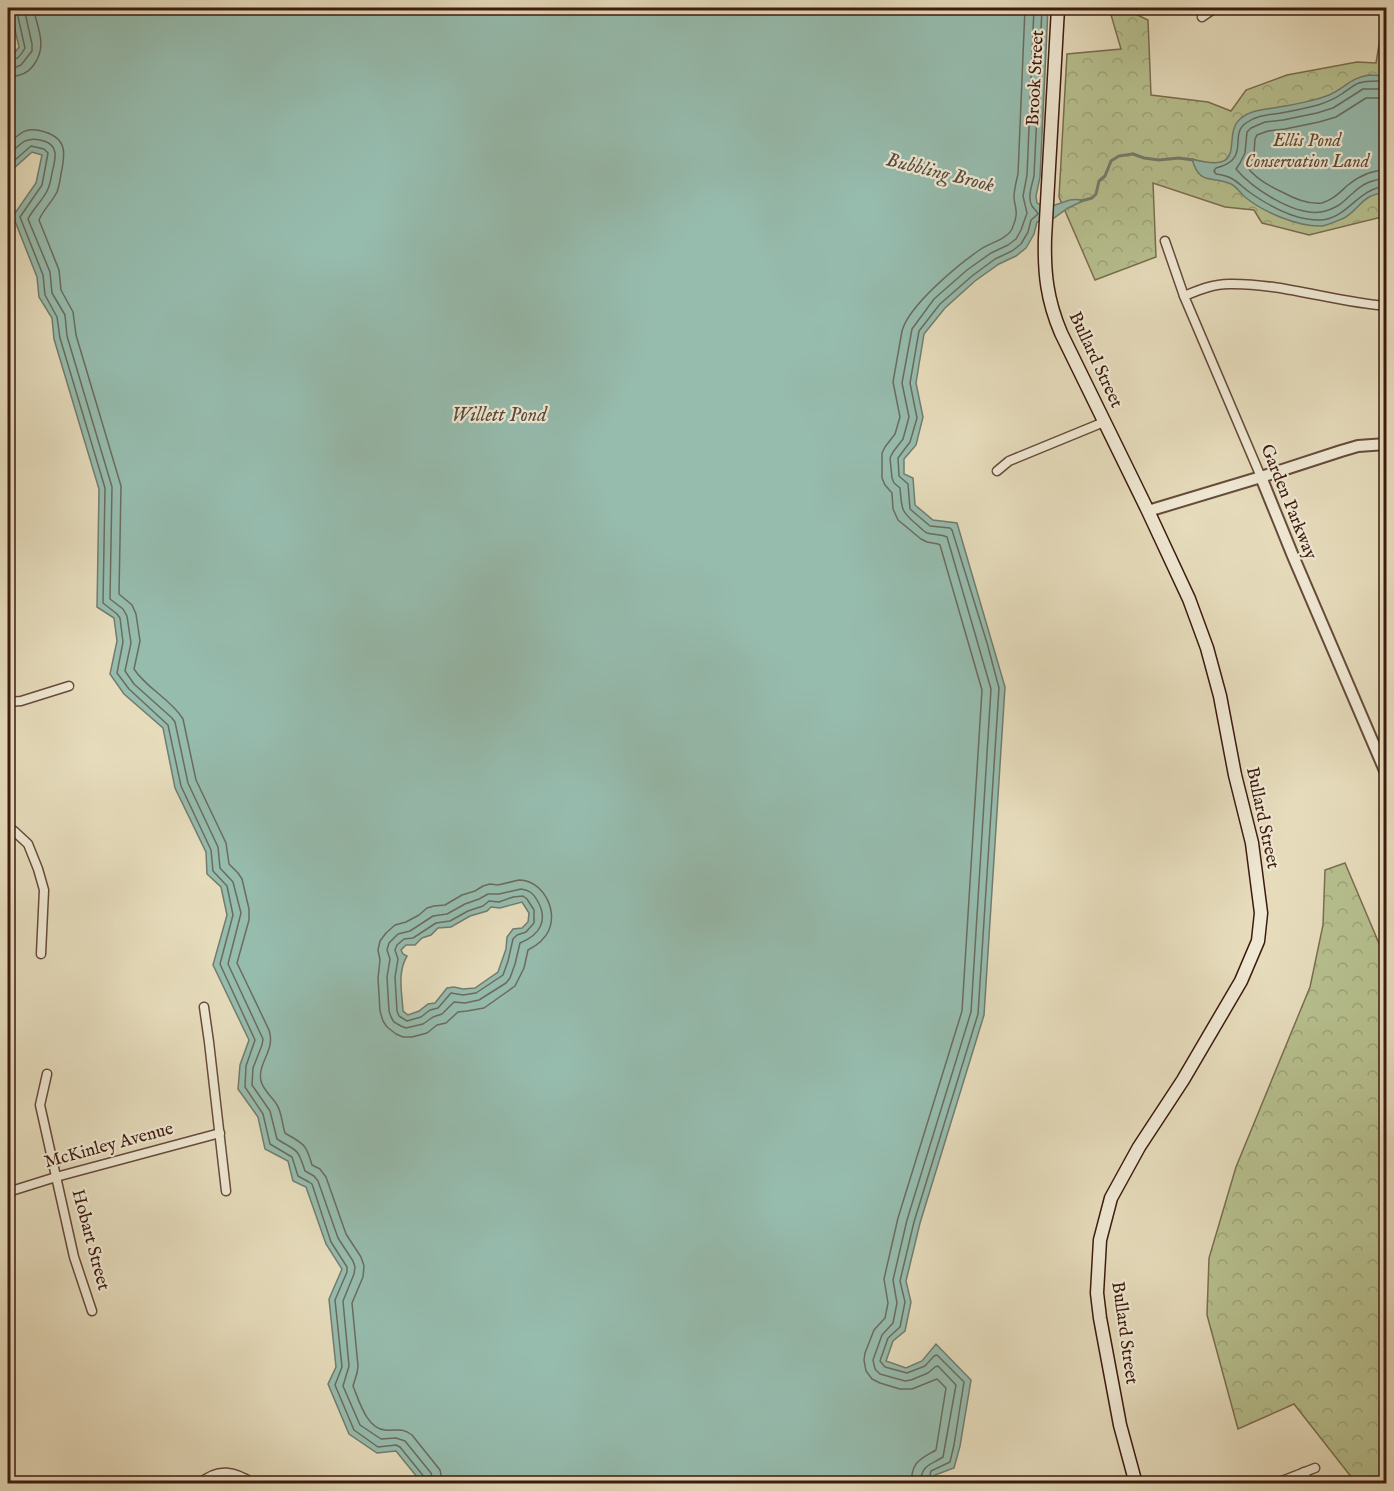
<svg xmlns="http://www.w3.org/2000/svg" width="1394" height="1491" font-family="'IM FELL English',serif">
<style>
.forest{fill:url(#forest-crowns);stroke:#7a6e4e;stroke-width:1.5}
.water{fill:#96bcae;stroke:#727c6e;stroke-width:1.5;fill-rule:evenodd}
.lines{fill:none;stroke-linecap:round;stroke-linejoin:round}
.shore{stroke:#6a6c5e;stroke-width:1.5}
.stream{stroke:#727c6e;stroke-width:3}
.minor-casing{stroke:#674b3a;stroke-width:11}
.tertiary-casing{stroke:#674b3a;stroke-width:14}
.secondary-casing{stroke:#3d1b0e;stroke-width:15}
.minor{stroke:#efe8d3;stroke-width:8}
.tertiary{stroke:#efe8d3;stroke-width:10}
.secondary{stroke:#efe8d3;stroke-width:12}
.labels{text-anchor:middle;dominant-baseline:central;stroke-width:4.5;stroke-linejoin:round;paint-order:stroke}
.street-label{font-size:18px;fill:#3d1b0e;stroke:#efe8d3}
.park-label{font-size:18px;font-style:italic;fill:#624d35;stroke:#efe8d3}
.water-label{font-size:20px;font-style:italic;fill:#584b3e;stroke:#efe8d3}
</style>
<defs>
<pattern id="forest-crowns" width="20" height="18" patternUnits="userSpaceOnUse" patternTransform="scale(1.5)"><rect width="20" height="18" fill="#b7c08f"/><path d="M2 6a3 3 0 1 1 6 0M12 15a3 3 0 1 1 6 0" fill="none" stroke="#9ea47a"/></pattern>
</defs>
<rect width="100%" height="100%" fill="#e6dcbc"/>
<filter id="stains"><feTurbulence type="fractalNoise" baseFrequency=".00333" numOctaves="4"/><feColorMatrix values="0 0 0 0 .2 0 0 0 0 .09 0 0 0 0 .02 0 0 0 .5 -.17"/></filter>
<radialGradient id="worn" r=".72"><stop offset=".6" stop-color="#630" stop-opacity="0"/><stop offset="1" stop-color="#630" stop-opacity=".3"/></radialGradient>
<!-- forest -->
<g class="forest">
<path d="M1109 8H1123L1148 20 1151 95 1208 102 1231 111 1246 90 1287 75 1357 62 1376 63 1385 8H1386V216L1309 235 1262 223 1254 210 1225 207 1153 183 1156 257 1095 280 1059 197 1067 54 1121 49Z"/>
<path d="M1345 863 1386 960V1483H1356L1294 1404 1238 1429 1207 1315 1209 1258 1236 1167 1310 987 1323 925 1325 870Z"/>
</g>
<!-- water -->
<g class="water">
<path d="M10 8H1048L1040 177 1036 196 1037 203C1049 211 1058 203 1070 200 1075 199 1080 200 1085 200L1068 208 1054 218 1037 222 1034 234 1026 248 1016 256 999 264 975 281 945 308 924 334 916 383 923 417 916 445 904 459V474L913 478 915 505 933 520 957 523 1005 687 984 1015 920 1223 906 1281 911 1302 905 1331 893 1341 886 1361 906 1368 922 1361 936 1344 971 1380 960 1446 954 1468 935 1475 933 1483H422L396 1451 377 1453 349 1434 328 1384 336 1367 329 1299 342 1269 326 1244 306 1187 293 1181 288 1161 265 1149 258 1117 238 1089 240 1065 249 1040 213 965 227 915 221 887 207 874 206 852 175 788 163 728 124 694 110 674 117 641 114 618 97 607 99 489 54 339 52 318 39 297 37 277 13 216 36 183 42 155 32 152 12 170 8 180V51L13 55 19 47ZM522 902 529 913 528 922 522 928 513 929 507 937 506 949 498 972 475 988 463 989 454 987 447 988 435 1003 428 1004 419 1011 408 1015 403 1011C402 992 397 973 407 956L403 954 401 950 406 945H415L422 938 431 935 438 928 451 927 470 916 487 911 491 907 500 908Z"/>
<path d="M1369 75 1386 76V192C1381 193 1374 194 1369 197 1359 203 1354 213 1344 218 1337 221 1329 225 1322 226 1298 227 1263 212 1245 197 1240 193 1237 187 1231 184 1212 175 1200 187 1192 159 1250 175 1221 136 1240 119 1251 109 1266 110 1279 107 1293 105 1317 100 1329 95 1345 88 1350 78 1369 75Z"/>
</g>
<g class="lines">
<!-- shore -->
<g class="shore">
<path d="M8 58C16 63 21 55 25 48L16 8"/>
<path d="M8 67 14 68 21 65 32 51V44L24 8"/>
<path d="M8 76C18 77 26 75 33 66 48 47 38 29 33 8"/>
<path d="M1386 81C1378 81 1367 80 1359 83 1353 85 1348 90 1343 93 1335 99 1327 102 1318 105 1306 108 1293 111 1281 113 1269 115 1257 115 1246 123 1228 135 1252 159 1216 168L1214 171 1216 174C1237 177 1237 184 1252 194 1271 207 1297 221 1321 220 1348 218 1357 189 1386 186"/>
<path d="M1386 89H1363L1333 108 1317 113 1283 120 1265 122 1251 128 1247 132 1245 153 1240 163 1236 169C1252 188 1294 216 1321 212 1327 211 1334 208 1339 205 1344 202 1348 197 1353 193 1362 184 1374 179 1386 179"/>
<path d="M1386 98H1366L1336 117 1319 122 1285 129 1268 131 1257 135 1255 139 1254 153 1248 168C1256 179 1269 186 1282 192 1293 198 1308 205 1322 203 1333 200 1340 192 1348 185 1359 176 1373 170 1386 170"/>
<path d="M8 144C21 132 27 126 45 132 68 139 65 155 61 174 60 180 59 187 57 192 52 202 43 210 39 220L59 270 61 290 73 312 76 335 121 486 119 594 132 605 136 614 140 641 134 669C147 689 171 699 183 719L196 780 226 843 229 864 238 873 242 879 249 909V920L237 963 269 1030C276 1050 257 1063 261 1081 263 1090 273 1098 277 1105 282 1113 282 1124 285 1133 303 1144 306 1143 312 1165L320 1169 326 1177 346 1234 361 1257 364 1266 363 1277 352 1303 358 1366 357 1373 353 1386C359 1400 366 1428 385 1430 397 1431 401 1427 412 1435L440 1470 443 1484"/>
<path d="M8 156C20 144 26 135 44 141 60 146 55 160 52 173 51 179 50 186 47 191 42 201 33 209 28 219L50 272 52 293 65 315 67 336 112 487 110 599 123 609 127 616 131 643 125 671 134 684 172 718 175 722 188 783 218 847 220 868 233 882 241 913 228 964 263 1039 262 1045 253 1068 252 1085 270 1111 277 1139C297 1152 297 1146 305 1171L314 1176 318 1181 338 1238 353 1261 355 1267 354 1274 343 1301 349 1366 343 1386 360 1425 381 1439 396 1438 405 1441 431 1473 434 1484"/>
<path d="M8 166 31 146 44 149 48 153 42 185 20 217 43 275 45 295 57 317 60 338 105 488 103 603 117 614 120 618 123 642 117 673 129 689 168 725 181 786 211 850 213 871 227 886 233 915 220 964 255 1040 246 1066 245 1087 263 1114 270 1144 292 1157 298 1176 309 1182 312 1184 331 1242 347 1267V1272L335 1300 342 1367 335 1385 354 1430 378 1447 396 1445 400 1447 425 1478 426 1484"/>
<path d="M519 880C542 880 558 909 549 930 545 939 536 946 528 950L524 968 515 986 484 1008 467 1011 458 1012 446 1023 437 1025 427 1033 412 1037H403L396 1034 387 1027 383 1021 380 1011 378 978 380 960 378 950 380 941 386 933 395 925 406 922 419 915 427 908 434 906 445 905 462 895 475 891 483 886 490 884 498 885Z"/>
<path d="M521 889C529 890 533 893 537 900 549 920 540 935 520 943L515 964 510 978 506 983 479 1000 465 1003 454 1002 442 1014 433 1017 423 1024 406 1028 401 1026 394 1022 391 1017 389 1011 387 977 390 959 387 950 389 943 398 934 410 931 433 916 447 914 465 904 479 899 488 894H499Z"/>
<path d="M523 896 527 899 534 910V923L526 932 517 935 513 939 508 961 503 975 476 993 463 995 451 993 438 1008 430 1010 421 1017 407 1021 399 1016 397 1011 395 977 398 959 395 950 397 945 404 939 413 938 436 923 450 921 468 911 483 906 489 901 499 902 513 897Z"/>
<path d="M911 1484C912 1461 919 1460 936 1450L946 1388 937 1379 912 1389H900L880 1383 872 1379 866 1371 864 1360 865 1353 874 1330 885 1318 888 1303 884 1279 898 1218 962 1011 982 690 940 545 938 544 927 542 921 539 898 520 893 509 892 493 885 485 882 478V453L885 447 895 434 900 417 893 382 902 331C909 305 959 264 981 249 990 243 1007 239 1012 229 1014 224 1017 215 1016 211 1016 206 1014 202 1014 197 1014 190 1016 182 1018 174L1025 8"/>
<path d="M920 1484C922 1464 929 1466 943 1457L956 1385 938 1366 935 1367 928 1373 911 1380 905 1381 880 1374 875 1369 873 1360 882 1335 893 1323 897 1303 893 1280 907 1220 971 1012 991 689 947 537C941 534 934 535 927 533 923 531 919 526 915 523 900 510 902 508 900 488L894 483 892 478 890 458 893 452 903 439 909 417 902 383 912 329 934 299 967 270 991 253 1008 245 1016 239 1021 230 1027 213 1023 196 1027 175 1034 8"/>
<path d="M928 1484 931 1471 950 1462 954 1445 964 1382 937 1355 934 1356 925 1366 907 1373 885 1367 880 1361 888 1338 900 1327 905 1302 900 1281 914 1222 978 1014 999 688 987 643 952 530 950 528 930 526 910 509 908 484 899 476 898 458 910 442 917 418 910 383 919 331 940 304 972 276 995 259 1012 251 1021 244 1028 232 1031 220 1038 214C1037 211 1034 209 1032 206 1027 198 1032 185 1034 176L1042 8"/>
</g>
<!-- stream -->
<path class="stream" d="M1081 201 1092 198 1096 194 1099 181 1105 176 1111 161 1119 156 1133 154 1144 158 1159 160 1179 158 1193 160"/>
<defs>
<g id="minor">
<path d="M1202 17 1215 8"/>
<path d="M1165 241 1184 296 1261 477"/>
<path d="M1184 296C1199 290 1213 284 1229 284 1282 283 1334 302 1386 306"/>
<path d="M997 471 1009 461 1104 422"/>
<path d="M8 702 21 701 69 686"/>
<path d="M8 828 14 831 28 844 38 869 44 890 41 954"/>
<path d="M204 1007 209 1042 226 1191"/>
<path d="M47 1074 40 1105 74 1257 92 1311"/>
<path d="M8 1192 56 1177 220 1133"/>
<path d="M1304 1472 1308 1484"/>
<path d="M199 1484C218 1467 235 1471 254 1484"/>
<path d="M1274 1484 1315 1468"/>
</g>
<g id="tertiary">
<path d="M1261 477 1293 556 1386 773"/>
<path d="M1148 511 1261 477 1341 451 1358 446 1386 444"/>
</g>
<path id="secondary" d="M1058 8 1045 238C1044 273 1047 300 1061 333L1148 511 1189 599 1207 648 1220 696 1235 775 1252 843 1261 913 1258 941 1241 981 1183 1080 1139 1147 1111 1198 1100 1240 1097 1293 1100 1318 1120 1425 1136 1484"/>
</defs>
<!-- minor casing -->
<use href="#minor" class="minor-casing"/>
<!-- tertiary casing -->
<use href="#tertiary" class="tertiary-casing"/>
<!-- secondary casing -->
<use href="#secondary" class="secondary-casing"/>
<!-- minor -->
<use href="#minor" class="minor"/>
<!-- tertiary -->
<use href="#tertiary" class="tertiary"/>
<!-- secondary -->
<use href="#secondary" class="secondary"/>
</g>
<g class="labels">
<!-- street labels -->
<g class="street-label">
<text transform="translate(1036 78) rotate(-87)">Brook Street</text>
<text transform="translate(1095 360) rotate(65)">Bullard Street</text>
<text transform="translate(1288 502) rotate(68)">Garden Parkway</text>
<text transform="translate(1262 818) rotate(78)">Bullard Street</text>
<text transform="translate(109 1146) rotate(-15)">McKinley Avenue</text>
<text transform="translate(90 1240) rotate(75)">Hobart Street</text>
<text transform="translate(1124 1333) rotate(82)">Bullard Street</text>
</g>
<!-- park labels -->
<g class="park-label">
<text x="1307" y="141">Ellis Pond<tspan x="1307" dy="21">Conservation Land</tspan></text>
</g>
<!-- water labels -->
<g class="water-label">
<text transform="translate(940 173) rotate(14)">Bubbling Brook</text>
<text x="499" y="415">Willett Pond</text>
</g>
</g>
<!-- margin -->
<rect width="1394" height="1491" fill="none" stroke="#e6dcbc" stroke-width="30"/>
<rect x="9" y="9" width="1376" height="1473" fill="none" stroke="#3d1b0e" stroke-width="3"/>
<rect x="15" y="15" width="1364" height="1461" fill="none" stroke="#3d1b0e" stroke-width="1.5"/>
<rect width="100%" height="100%" filter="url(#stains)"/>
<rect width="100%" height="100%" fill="url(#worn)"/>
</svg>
